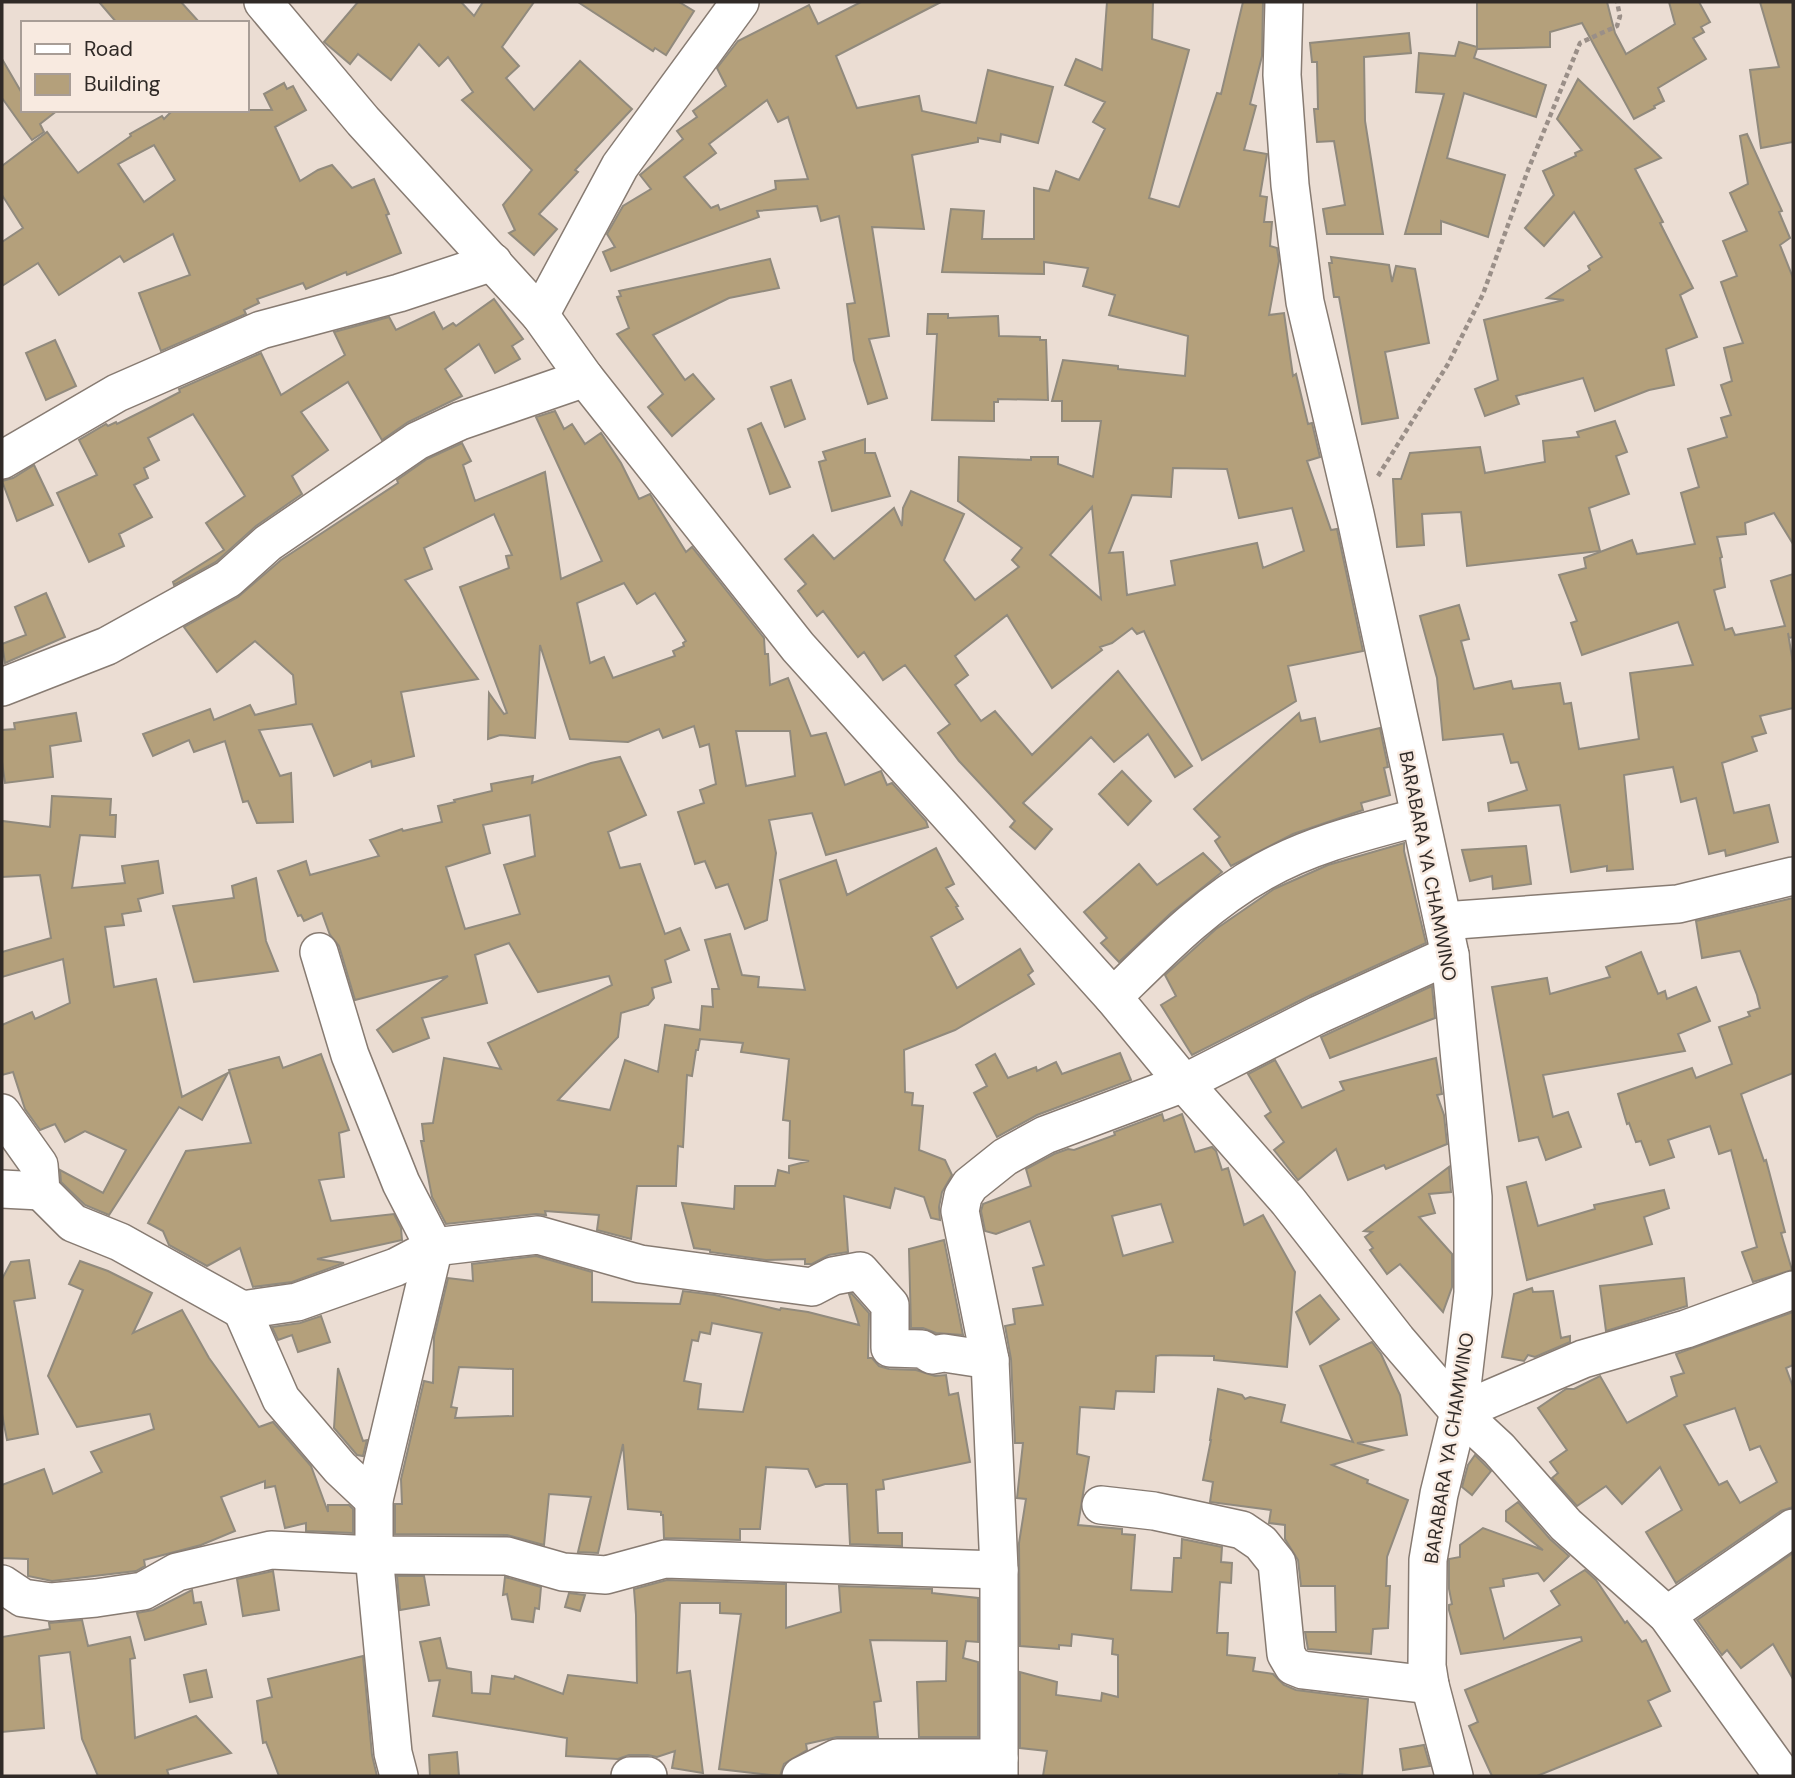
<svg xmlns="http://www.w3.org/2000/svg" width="1795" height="1778" font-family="'DM Sans',sans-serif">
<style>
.building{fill:#b4a07b;stroke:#918a7d;stroke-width:2;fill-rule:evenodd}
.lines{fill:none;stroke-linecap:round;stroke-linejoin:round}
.minor-casing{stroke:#877b72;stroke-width:40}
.path{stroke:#9a8f88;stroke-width:4.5;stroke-dasharray:5 3.5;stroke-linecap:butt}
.minor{stroke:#fff;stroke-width:37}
.labels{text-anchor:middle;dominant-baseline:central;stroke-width:5;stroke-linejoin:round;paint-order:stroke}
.street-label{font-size:19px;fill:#302a27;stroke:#f8eae0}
</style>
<rect width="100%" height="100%" fill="#ebddd3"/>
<!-- building -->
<g class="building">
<path d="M99 2H181L200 23H117Z"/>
<path d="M358 2H461L474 16 483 2H534L502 47 519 66 506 78 534 110 580 61 632 109 575 170 578 172 539 214 557 229 534 255 509 233 515 230 503 205 532 170 462 100 473 92 448 57 439 66 419 44 391 80 358 54 350 64 324 42Z"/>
<path d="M578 2H679L694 11 666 55 655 48 653 51Z"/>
<path d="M861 2H941L836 56 857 108 919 96 922 111 976 123 988 70 1053 87 1038 143 1001 134 1000 142 978 138V142L912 155 924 229 872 227 889 336 869 339 887 398 868 404 854 360 847 304 855 303 839 216 821 221 817 206 757 211 759 217 611 271 603 252 615 247 607 234 623 206 651 189 640 175 683 139 677 131 697 117 693 111 726 86 717 68 738 41 809 5 818 24ZM767 100 778 122 788 117 808 179 775 181 776 189 720 210 718 205 711 208 684 177 716 153 709 144Z"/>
<path d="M1107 2H1153L1152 39 1189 50 1149 198 1179 207 1217 93 1221 94 1243 2H1263L1262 56 1250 104 1256 106 1244 150 1267 154 1260 196 1267 197 1264 222H1272L1270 246 1277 248 1279 261 1269 315 1284 313 1293 376 1296 374 1308 424 1312 423 1320 457 1307 461 1331 530 1337 529 1363 651 1288 666 1296 701 1202 760 1144 631 1137 634 1132 628 1112 643 1100 647 1102 650 1052 688 1007 615 955 656 968 675 955 685 981 721 995 711 1032 755 1118 671 1192 766 1175 777 1148 734 1114 762 1091 737 1023 803 1052 829 1035 849 1010 827 1015 821 959 761 938 733 950 724 905 665 883 680 864 652 858 657 823 611 817 616 798 591 806 584 785 559 813 535 834 559 894 508 902 526 903 508 911 491 964 514 944 560 975 600 1019 567 1012 560 1022 548 958 501 959 457 1031 460V457H1058V464L1093 477 1101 421H1062V401H1052L1063 360 1118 366V369L1185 376 1188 336 1109 315 1115 295 1083 286 1088 268 1044 262V274L942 272 951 209 984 211 982 239H1034V188L1049 191 1056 171 1079 180 1105 129 1093 122 1105 102 1065 85 1076 59 1102 70ZM1173 468 1227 469 1239 518 1292 508 1304 551 1263 568 1257 543 1171 561 1175 585 1127 595 1123 552 1109 553 1132 495 1171 497ZM1092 507 1099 578 1101 599 1050 555Z"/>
<path d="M1477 2H1607L1615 33 1626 54 1675 24 1669 2H1699L1710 22 1701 27 1704 32 1693 38 1706 59 1658 88 1664 101 1654 106 1655 108 1634 119 1582 23 1550 32V47L1477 49 1474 58 1546 85 1536 117 1464 93 1447 158 1505 175 1488 237 1441 221V234H1405L1444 94 1416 92 1419 53 1455 56 1459 42 1477 47Z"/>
<path d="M1760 2H1793V142L1761 148 1750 70 1779 67Z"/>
<path d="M1409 33 1411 53 1364 57 1365 121 1383 234H1327L1323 209 1345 205 1334 141 1317 142 1314 109H1318L1317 62H1312L1310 43Z"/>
<path d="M2 59 23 95V110H58L40 124 44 132 32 140 2 98Z"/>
<path d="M1578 79 1661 158 1635 169 1663 222 1660 223 1693 288 1680 295 1697 337 1666 349 1674 385 1649 390 1595 411 1583 378 1516 396 1519 404 1485 416 1475 389 1498 380 1484 320 1564 300 1547 298 1590 270 1588 266 1602 257 1574 212 1544 246 1525 228 1554 195 1543 171 1576 156 1575 153 1582 150 1557 119Z"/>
<path d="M284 83 287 89 293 86 306 110 275 127 300 181 318 170 332 165 352 188 374 179 389 214 386 215 401 253 347 275 346 272 306 289 303 283 257 299 259 303 244 310 246 314 161 351 139 293 190 275 173 234 124 262 120 256 59 295 38 263 2 286V242L23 228 2 195V166L47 132 78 173 131 136 130 134 162 116 164 119 173 110H272L264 94ZM154 145 175 180 144 202 118 164Z"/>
<path d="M1747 134 1782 211 1779 212 1790 238 1780 245 1793 278V544L1774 513 1745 523 1746 534 1717 537 1722 557 1720 558 1725 587 1714 590 1725 630 1732 628 1735 635 1785 626 1771 581 1793 574V637L1789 638 1788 633 1793 663V708L1760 716 1766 733 1752 737 1757 751 1722 763 1734 813 1769 805 1778 842 1726 856 1725 850 1709 854 1696 798 1681 802 1673 767 1624 775 1633 869 1607 871V866L1571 872 1560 805 1489 811 1488 803 1527 790 1518 762 1511 763 1503 734 1443 740 1437 678 1420 616 1459 605 1469 639 1461 641 1474 689 1511 681 1513 689 1560 683 1564 704 1571 703 1579 749 1639 739 1630 673 1693 665 1678 622 1582 655 1571 623 1577 621 1559 575 1586 568 1584 558 1632 540 1637 554 1695 544 1681 493 1699 487 1688 449 1727 437 1721 418 1731 415 1721 385 1732 381 1724 348 1743 343 1721 282 1737 276 1723 241 1747 231 1730 193 1748 184 1740 136Z"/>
<path d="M1331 257 1389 265 1392 282 1396 266 1415 269 1429 343 1385 352 1398 418 1362 424 1339 297H1334L1329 263H1332Z"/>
<path d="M770 259 779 288 729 298 653 335 685 380 693 374 714 399 672 436 648 407 663 394 617 334 629 328 617 297 621 296 619 291Z"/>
<path d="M494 299 523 339 512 346 520 359 495 373 479 344 445 369 462 396 408 422 382 440 348 382 301 412 328 450 292 476 302 494 256 526 216 562 174 585 173 582 224 550 206 523 245 496 193 414 148 438 159 460 144 468 148 478 134 485 152 517 119 534 124 546 89 562 57 493 97 475 79 440 106 424 108 426 116 422 117 424 151 407 180 392 179 389 261 353 281 395 345 355 334 332 389 317 396 330 434 312 443 329 453 323 456 326Z"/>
<path d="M928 314H948V318L998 316 999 336 1040 337V340H1046L1048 400 998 399V402H994V421L932 420 937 334H927Z"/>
<path d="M55 340 76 386 46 400 26 353Z"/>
<path d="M791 380 805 419 785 427 771 387Z"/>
<path d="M555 411 564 429 572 424 585 444 601 433 621 463 639 499 650 494 686 552 692 547 764 638 765 654H768L770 685 788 678 811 736 826 733 845 785 881 771 887 785 892 783 926 821 928 827 826 855 812 813 769 820 776 853 767 920 745 929 728 884 716 888 705 861 695 864 678 812 704 803 700 790 716 784 709 744 700 747 694 726 663 738 659 729 628 742 570 739 540 645 535 738 500 735 488 739 489 693 504 714 507 713 460 587 509 568 506 556 512 555 494 514 424 548 432 569 405 580 478 679 401 692 414 756 372 767 371 761 334 776 312 724 259 730 280 776 291 773 293 822 257 823 248 801 243 802 225 741 194 752 189 740 153 756 143 734 210 709 214 720 250 705 255 715 296 704 293 675 255 641 217 672 184 627 238 597 281 560 398 483 397 480 427 459 462 443 471 461 463 465 475 501 545 472 561 579 602 561 536 417ZM624 583 637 604 655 593 686 641 683 643 684 646 673 651 675 656 613 678 604 657 590 663 577 603ZM736 731H790L795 776 746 786Z"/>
<path d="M1615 421 1627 452 1616 456 1629 494 1589 508 1600 551 1467 566 1461 512 1422 514 1424 545 1397 547 1393 479H1401L1410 453 1480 447 1485 473 1545 462 1543 441 1579 437 1577 432Z"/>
<path d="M761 423 790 487 770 494 748 429Z"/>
<path d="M865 439V453H875L890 496 832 511 819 462 826 460 823 452Z"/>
<path d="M34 465 53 505 17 521 2 481 13 478Z"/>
<path d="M46 593 65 637 5 663 2 644 26 635 15 607Z"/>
<path d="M76 713 81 741 50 746 53 777 5 783 2 762V730L15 729 14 723Z"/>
<path d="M1299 713 1301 721 1315 718 1320 742 1380 728 1388 767 1384 768 1390 795 1361 803 1363 810 1293 834 1231 866 1215 841 1220 837 1194 809Z"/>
<path d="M620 757 646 815 608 832 620 868 640 864 665 934 680 928 689 950 665 960 671 982 652 988 654 998 648 1005 621 1013 618 1037 558 1100 610 1110 625 1060 658 1072 665 1025 700 1030 702 1006 713 1007 712 989H719L705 940 730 934 742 975 759 977 758 987 805 990 780 880 836 860 847 895 936 848 954 884 946 888 958 906 956 907 963 919 931 937 957 988 1020 949 1033 971 1028 975 1034 984 955 1030 904 1050 905 1092 913 1093 912 1105 923 1106 919 1150 945 1160 952 1175 942 1192 939 1207 940 1220 931 1218 924 1197 895 1188 890 1208 844 1196 848 1252 829 1255 812 1264H805V1259L766 1260 710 1252V1250L694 1248 682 1203 734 1209 735 1186H775L778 1170 789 1173V1166L809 1161 789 1158 790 1121 783 1120 789 1059 741 1052 743 1043 700 1039 698 1050H696L692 1076 687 1075 683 1147 678 1146 676 1186H637L631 1239 597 1230 599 1215 545 1211 546 1215 536 1214 446 1224 432 1197 421 1141H424L422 1124 433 1123 444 1058 501 1069 488 1043 612 985 609 976 538 992 509 943 475 955 487 1003 422 1018 429 1038 393 1052 377 1030 448 976 355 1000 339 946 330 935 322 913 304 921 301 915 298 916 278 871 306 861 310 875 379 856 370 840 402 829 403 831 442 822 438 806 455 802 454 800 492 791 491 784 533 776 532 783 591 763ZM530 815 535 856 504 865 520 914 465 929 446 867 490 853 483 825Z"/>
<path d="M1122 771 1151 801 1128 825 1099 794Z"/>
<path d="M52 796 111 799 110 815H116L115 837 80 835 72 888 125 883 122 866 158 861 163 893 138 899 141 911 122 914 124 925 105 927 114 987 156 979 182 1097 228 1073 202 1120 179 1107 109 1215 85 1205 61 1182 60 1170 103 1193 126 1150 85 1131 65 1142 55 1124 40 1130 25 1109 13 1072 2 1075V1025L32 1012 35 1019 70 1003 63 959 2 977V952L51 938 40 875 2 877V821L50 827Z"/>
<path d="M1404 843V851L1426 943 1309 996 1192 1055 1161 1005 1176 996 1165 975 1216 929 1274 889 1328 865Z"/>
<path d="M1526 846 1531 884 1493 889 1492 876 1470 881 1462 850Z"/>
<path d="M1203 853 1222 872 1171 913 1119 962 1101 943 1107 938 1084 912 1139 864 1157 885Z"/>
<path d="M256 878 266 941 278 971 194 982 173 906 234 898 232 886Z"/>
<path d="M1793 898V1073L1741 1094 1764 1161 1766 1160 1785 1232 1781 1233 1792 1270 1753 1282 1742 1252 1757 1247 1731 1150 1719 1154 1710 1126 1668 1140 1674 1157 1650 1165 1641 1141 1636 1142 1629 1123 1627 1124 1618 1094 1692 1068 1696 1078 1732 1064 1719 1027 1750 1016 1748 1012 1760 1008 1757 995 1740 951 1702 958 1696 921Z"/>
<path d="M1641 952 1658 994 1665 991 1667 999 1696 987 1710 1021 1678 1034 1685 1051 1543 1075 1553 1117 1568 1112 1581 1147 1546 1160 1538 1137 1519 1141 1492 987 1547 978 1550 994 1610 977 1606 967Z"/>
<path d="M1432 986 1435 1018 1330 1058 1321 1037Z"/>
<path d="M1120 1053 1131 1080 1037 1115 997 1137 974 1093 987 1086 976 1065 995 1054 1008 1078 1036 1067 1037 1071 1056 1062 1062 1074Z"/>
<path d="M321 1054 349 1130 339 1133 344 1177 319 1180 331 1221 394 1214 401 1228 402 1240 317 1259 344 1263 292 1282 253 1287 240 1248 207 1266 169 1245 163 1231 148 1223 186 1151 251 1143 229 1070 279 1057 283 1068Z"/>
<path d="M1436 1058 1442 1094 1437 1095 1444 1115 1447 1144 1386 1169 1384 1165 1348 1180 1336 1149 1298 1180 1274 1150 1284 1142 1265 1116 1271 1112 1248 1074 1275 1060 1302 1108 1344 1090 1340 1082Z"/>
<path d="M1162 1114 1164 1121 1182 1114 1195 1152 1212 1147 1216 1151 1222 1170 1228 1168 1244 1225 1263 1215 1295 1272 1287 1367 1214 1360V1356L1161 1355 1156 1356 1154 1392 1116 1391 1114 1409 1080 1407 1077 1454 1089 1457 1078 1525 1122 1529V1534L1135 1535 1131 1590 1172 1592 1174 1558H1181L1182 1539 1222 1547 1221 1562 1232 1563 1231 1583 1220 1582 1217 1633H1228L1227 1655 1255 1658 1253 1671 1273 1674 1284 1685 1296 1690 1368 1699 1362 1776 1339 1774V1776H1043L1047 1751 1020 1748V1672L1057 1682 1056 1695 1101 1701 1102 1693 1118 1697V1655L1112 1654 1113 1639 1072 1634 1071 1646 1059 1645V1649L1020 1646 1019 1543 1026 1499 1017 1498 1023 1443H1015L1011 1359 1005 1326 1015 1324 1013 1309 1043 1305 1033 1268 1044 1265 1030 1221 996 1234 985 1231 981 1211 983 1204 1031 1186 1026 1169 1054 1154 1068 1149 1074 1150 1115 1135 1114 1132ZM1161 1204 1173 1242 1123 1256 1112 1216Z"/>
<path d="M1449 1167 1451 1192 1429 1194 1435 1213 1419 1217 1452 1254V1287L1443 1312 1400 1264 1387 1274 1370 1250 1373 1248 1365 1237 1372 1232 1364 1231Z"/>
<path d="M1526 1182 1538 1226 1595 1209 1594 1205 1664 1190 1669 1208 1644 1217 1652 1244 1527 1280 1507 1187Z"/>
<path d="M944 1240 963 1335 936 1333 923 1328H911L909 1249Z"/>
<path d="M536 1256 592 1272V1302L680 1304 683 1291 715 1295 780 1310 781 1308 808 1312 859 1325 849 1294H852L869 1313 868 1358H872L879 1366 889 1369 916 1370 935 1376 946 1375 949 1395 958 1393 970 1462 883 1480 884 1489 876 1490 878 1533H902V1546L850 1544 847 1484H825L816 1487 808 1469 766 1467 760 1529H740V1540L664 1538 663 1515H661V1512L628 1509 623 1444 598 1553 578 1552 591 1497 549 1494 544 1545 507 1535 395 1534V1504H402L401 1479 424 1381 433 1383 434 1337 448 1278 473 1281 472 1264ZM712 1323 762 1333 743 1412 698 1409 701 1384 684 1381 692 1340 698 1341 700 1332 710 1334ZM459 1367 513 1369V1416L455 1418 457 1408 451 1407Z"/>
<path d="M29 1260 35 1298 14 1301 38 1434 7 1440 2 1414V1279L11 1262Z"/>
<path d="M80 1261 108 1271 152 1293 133 1333 182 1310 209 1358 259 1427 273 1422 311 1466 328 1512V1505H349L353 1509V1533L306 1531V1523L285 1528 275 1486 265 1488V1481L221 1497 235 1531 201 1545 144 1560 145 1566 136 1571 52 1581 28 1576V1559L2 1558V1485L44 1469 53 1494 102 1472 91 1452 154 1429 150 1414 77 1427 48 1376 83 1290 69 1284Z"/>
<path d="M1684 1278 1687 1306 1606 1331 1600 1286Z"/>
<path d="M1532 1288 1533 1292 1553 1291 1561 1338 1570 1336V1342L1535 1357 1528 1355 1524 1361 1502 1357 1514 1294Z"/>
<path d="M1320 1295 1339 1319 1310 1344 1296 1312Z"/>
<path d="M1793 1312V1365L1786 1368 1793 1387V1507L1781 1511 1676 1583 1646 1532 1682 1510 1660 1467 1622 1504 1606 1486 1577 1506 1552 1478 1558 1473 1550 1462 1567 1450 1538 1408 1566 1389H1574L1600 1376 1627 1423 1677 1396 1671 1377 1684 1373 1676 1354ZM1735 1408 1750 1450 1760 1446 1777 1482 1740 1503 1727 1481 1719 1485 1684 1425Z"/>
<path d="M321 1316 330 1342 298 1352 292 1335 278 1340 272 1327 300 1323Z"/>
<path d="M1372 1342 1381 1354 1400 1395 1407 1435 1357 1443 1382 1450 1332 1465 1368 1480 1367 1483 1408 1500 1387 1557 1386 1586H1390L1388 1628 1373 1629 1371 1654 1308 1649 1305 1632H1336L1335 1586H1301L1298 1560 1285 1539V1525L1269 1523 1271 1510 1210 1502 1213 1482 1203 1480 1211 1440H1210L1218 1389 1242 1395 1245 1399 1250 1397 1285 1405 1281 1422 1353 1442 1320 1366Z"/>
<path d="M338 1368 363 1441 367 1440 363 1456 357 1455 334 1428Z"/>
<path d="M1475 1455 1491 1471 1472 1495 1462 1487 1468 1465Z"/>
<path d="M1518 1502 1550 1539 1569 1556 1544 1581 1538 1573 1503 1579 1504 1586 1490 1588 1504 1639 1560 1605 1551 1591 1585 1570 1596 1580 1625 1623 1627 1621 1642 1642 1646 1640 1670 1691 1648 1701 1661 1726 1537 1776H1492L1469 1726 1478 1722 1465 1690 1582 1641 1581 1637 1461 1654 1449 1610V1605L1452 1604 1449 1589V1559L1460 1557V1545L1483 1528 1543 1550 1506 1521V1511Z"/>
<path d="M1793 1553V1679L1773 1644 1741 1668 1727 1650 1722 1655 1697 1620Z"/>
<path d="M273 1571 279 1610 243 1616 237 1579Z"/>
<path d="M397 1576H424L429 1605 400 1610Z"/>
<path d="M505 1577 541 1587 539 1609 535 1608 533 1622 512 1619 507 1594 503 1595Z"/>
<path d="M667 1580 786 1584V1628L841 1612 839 1586 932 1589V1593L978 1598V1642L966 1641 963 1658 978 1662V1737H919L917 1682 946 1681 947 1641 870 1640 881 1701 874 1702 878 1737H837L806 1744 807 1750 784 1764 780 1776 719 1769 741 1614 720 1613V1603H680L677 1673 690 1671 703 1773 672 1768 675 1751 657 1757 648 1755H629L618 1759 566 1756 567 1738 433 1716 440 1680 429 1681 420 1642 440 1638 447 1668 471 1672 472 1693 490 1694 492 1676 514 1679 515 1676 563 1694 568 1675 637 1683 636 1615 634 1589Z"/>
<path d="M192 1590 194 1603 201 1602 206 1624 145 1640 137 1613 153 1610Z"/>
<path d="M569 1593 585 1595 580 1611 565 1607Z"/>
<path d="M82 1620 88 1646 130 1637 135 1658 130 1659 135 1738 196 1716 231 1753 167 1770 169 1776H98L82 1739 70 1652 39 1656 44 1728 2 1732V1637L50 1629 49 1623Z"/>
<path d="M363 1656 372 1755 377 1776H279L266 1742 263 1743 257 1701 272 1697 268 1679Z"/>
<path d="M206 1670 212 1697 190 1702 184 1675Z"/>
<path d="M1424 1745 1430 1766 1403 1770 1400 1749Z"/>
<path d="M457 1752 459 1776H430L429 1755Z"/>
</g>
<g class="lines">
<defs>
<g id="minor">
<path d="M263 2 363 121 540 315 585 378 798 647 1113 997 1184 1083 1288 1201 1397 1340 1459 1412 1499 1449 1566 1525 1667 1615 1783 1776"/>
<path d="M1284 2 1282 75 1290 185 1305 302 1355 514 1450 955 1473 1197V1293L1459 1412 1439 1494 1428 1560 1427 1666 1430 1685 1454 1776"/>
<path d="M540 315 620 166 740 2"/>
<path d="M2 460 117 393 261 330 399 293 493 262"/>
<path d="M2 687 107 646 228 579 268 543 417 441 460 421 585 378"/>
<path d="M1443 921 1678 904 1793 876"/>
<path d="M319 952 350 1055 401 1183 434 1247 374 1500V1555L393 1753 399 1776"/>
<path d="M1113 997C1160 951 1206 903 1264 871 1312 844 1367 831 1419 817"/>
<path d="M2 1113 39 1165 41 1191 73 1223 120 1242 242 1310 297 1302 396 1267 434 1247 538 1235 640 1264 812 1287 833 1276 860 1271 890 1305V1348L922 1349 932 1355 944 1353 990 1360"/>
<path d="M2 1189 41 1191"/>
<path d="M242 1310 281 1399 340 1468 374 1500"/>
<path d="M1459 1412 1583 1359 1686 1329 1793 1290"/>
<path d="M1101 1505 1154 1511 1242 1530 1261 1543 1277 1563 1286 1654 1293 1666 1303 1670 1430 1685"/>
<path d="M2 1584 23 1598 51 1602 96 1598 143 1591 177 1572 271 1550 374 1555 507 1556 563 1572 606 1575 665 1559 999 1570"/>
<path d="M1667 1615 1793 1528"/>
<path d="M630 1776H648"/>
<path d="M801 1776 837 1758H999"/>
<path d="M999 1776V1570L990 1360 960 1211 963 1196 970 1185 1005 1157 1045 1135 1184 1083 1318 1015 1450 955"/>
</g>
</defs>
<!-- minor casing -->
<use href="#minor" class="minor-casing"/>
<!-- path -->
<path class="path" d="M1378 476 1448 364 1483 294 1528 170 1580 43 1617 26 1620 16 1617 2"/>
<!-- minor -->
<use href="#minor" class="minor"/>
</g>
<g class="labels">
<!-- street labels -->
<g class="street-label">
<text transform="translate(1428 866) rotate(79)">BARABARA YA CHAMWINO</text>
<text transform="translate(1449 1448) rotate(-81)">BARABARA YA CHAMWINO</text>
</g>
</g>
<!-- border -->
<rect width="1795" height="1778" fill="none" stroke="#302a27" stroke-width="7"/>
<!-- legend -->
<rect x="21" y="21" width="228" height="91" fill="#f8eae0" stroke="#a89d96" stroke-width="2"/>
<rect x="35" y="44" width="35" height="10" fill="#ffffff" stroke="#a89d96" stroke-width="2"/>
<text x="84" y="56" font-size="21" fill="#302a27">Road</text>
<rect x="35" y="74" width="35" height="21" fill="#b4a07b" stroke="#a89d96" stroke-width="2"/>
<text x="84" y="91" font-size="21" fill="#302a27">Building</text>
</svg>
